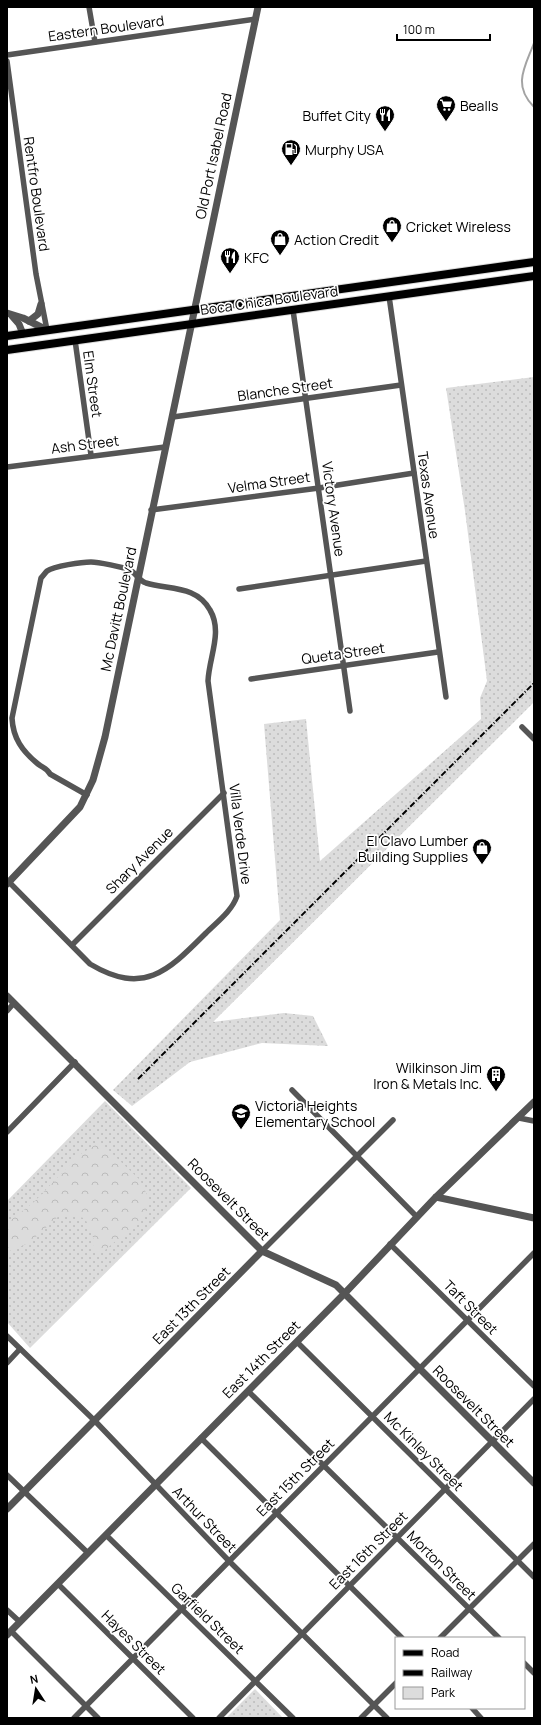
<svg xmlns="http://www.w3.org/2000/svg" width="541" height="1725" font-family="Manrope,sans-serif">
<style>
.green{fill:url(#green-dots)}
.forest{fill:url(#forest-crowns)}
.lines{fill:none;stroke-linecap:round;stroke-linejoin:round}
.stream{stroke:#a3a3a3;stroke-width:2}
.primary-casing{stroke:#dbdbdb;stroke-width:10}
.minor{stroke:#555;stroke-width:5.5}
.tertiary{stroke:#555;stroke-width:7}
.primary{stroke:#000;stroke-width:8}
.rail{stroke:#000;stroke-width:2;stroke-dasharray:6 2 1 2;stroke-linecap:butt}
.labels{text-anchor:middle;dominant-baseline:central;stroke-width:3.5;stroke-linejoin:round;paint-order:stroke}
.street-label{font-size:14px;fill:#000;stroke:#fff}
.poi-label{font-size:14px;fill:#000;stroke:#fff;text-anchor:start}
</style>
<defs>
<pattern id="green-dots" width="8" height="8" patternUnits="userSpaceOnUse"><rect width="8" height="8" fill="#dcdcdc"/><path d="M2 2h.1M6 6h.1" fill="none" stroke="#bbb" stroke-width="1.8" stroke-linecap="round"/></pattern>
<pattern id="forest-crowns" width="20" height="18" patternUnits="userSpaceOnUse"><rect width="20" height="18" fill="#dcdcdc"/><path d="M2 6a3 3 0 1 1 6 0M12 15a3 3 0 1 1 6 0" fill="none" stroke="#bbb"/></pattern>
</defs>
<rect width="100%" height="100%" fill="#fff"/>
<!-- green -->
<g class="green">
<path d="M534 377V702L213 1022 284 1013 313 1016 328 1046 262 1043 190 1062 132 1106 113 1090 280 920 264 724 306 719 320 861 481 719 480 698 487 681 465 511 446 388Z"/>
<path d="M105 1101 191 1188 30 1348 7 1322V1201Z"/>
<path d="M255 1689 283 1718H226Z"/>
</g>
<!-- forest -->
<path class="forest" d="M100 1142 140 1180 150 1201 142 1219 105 1250 92 1253 94 1240 85 1218 60 1215 29 1243 7 1252V1223L34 1202 79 1155Z"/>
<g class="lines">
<!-- stream -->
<path class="stream" d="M534 43C525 67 512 85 534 107"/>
<defs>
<g id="primary">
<path d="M7 336 534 262"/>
<path d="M7 350 534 276"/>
</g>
</defs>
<!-- primary casing -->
<use href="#primary" class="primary-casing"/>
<!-- minor -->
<g class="minor">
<path d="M89 7 95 42"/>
<path d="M7 55 256 19"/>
<path d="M7 61 36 274 47 330"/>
<path d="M389 296 446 697"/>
<path d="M293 310 350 711"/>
<path d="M75 340 91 455"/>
<path d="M173 417 401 385"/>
<path d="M7 467 165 447"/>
<path d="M151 510 319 488 414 473"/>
<path d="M239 589 426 561"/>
<path d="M251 679 438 652"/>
<path d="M522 727 534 739"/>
<path d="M9 882 90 964C144 996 168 971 206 933 217 922 232 911 237 896L208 681C209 657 223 632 210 610 196 585 169 590 146 583 138 580 136 573 130 570 123 567 98 562 91 562 82 562 54 566 47 571 45 573 43 576 41 578L12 718C13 738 22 751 38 764 43 768 47 768 50 774L87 795"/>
<path d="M72 945 224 793"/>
<path d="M7 1011 14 1003"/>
<path d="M292 1090 417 1217"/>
<path d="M519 1118 534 1121"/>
<path d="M7 1132 75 1062"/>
<path d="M390 1244 534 1386"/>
<path d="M262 1251 393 1120"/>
<path d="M7 1336 95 1421 229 1561 387 1718"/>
<path d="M297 1342 534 1577"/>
<path d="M7 1363 20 1349"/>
<path d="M248 1391 499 1638"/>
<path d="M201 1438 402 1638"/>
<path d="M7 1475 88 1553"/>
<path d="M106 1535 293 1718"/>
<path d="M58 1584 193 1718"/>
<path d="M7 1610 20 1622"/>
<path d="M11 1631 98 1718"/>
<path d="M440 1638 534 1544"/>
<path d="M524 1663 534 1673"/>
<path d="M472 1708 481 1718"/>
<path d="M74 1718 534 1253"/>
<path d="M219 1718 534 1399"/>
<path d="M361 1718 396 1683"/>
</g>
<!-- tertiary -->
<g class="tertiary">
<path d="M7 313 23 318 47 330"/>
<path d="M12 316 19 324 23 334"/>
<path d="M29 321 38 314 41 304"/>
<path d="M7 884 80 807 93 780 105 737 258 7"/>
<path d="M7 996 262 1251 336 1285 534 1483"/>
<path d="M436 1197 534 1218"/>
<path d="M7 1509 262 1251"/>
<path d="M7 1635 344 1294 436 1197 534 1102"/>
</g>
<!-- primary -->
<use href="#primary" class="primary"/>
<!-- rail -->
<path class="rail" d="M138 1079 534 683"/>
</g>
<!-- icons -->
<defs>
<symbol id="supermarket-pin" viewBox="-11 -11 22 30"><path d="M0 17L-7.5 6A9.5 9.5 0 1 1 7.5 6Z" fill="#000" stroke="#fff"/><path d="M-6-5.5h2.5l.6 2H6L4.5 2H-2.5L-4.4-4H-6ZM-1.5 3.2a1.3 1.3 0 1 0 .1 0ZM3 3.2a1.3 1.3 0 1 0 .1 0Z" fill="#fff"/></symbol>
<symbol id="restaurant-pin" viewBox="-11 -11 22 30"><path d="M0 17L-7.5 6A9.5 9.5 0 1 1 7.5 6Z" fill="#000" stroke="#fff"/><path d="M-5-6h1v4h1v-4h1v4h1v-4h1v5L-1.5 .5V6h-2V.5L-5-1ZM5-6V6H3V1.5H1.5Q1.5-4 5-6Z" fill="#fff"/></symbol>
<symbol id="fuel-pin" viewBox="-11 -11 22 30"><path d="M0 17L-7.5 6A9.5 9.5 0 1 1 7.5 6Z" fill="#000" stroke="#fff"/><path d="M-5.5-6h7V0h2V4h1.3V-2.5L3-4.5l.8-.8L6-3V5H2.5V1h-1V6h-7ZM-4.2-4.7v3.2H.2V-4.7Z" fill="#fff"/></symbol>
<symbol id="shop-pin" viewBox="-11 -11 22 30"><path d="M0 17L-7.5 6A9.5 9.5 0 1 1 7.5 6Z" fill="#000" stroke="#fff"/><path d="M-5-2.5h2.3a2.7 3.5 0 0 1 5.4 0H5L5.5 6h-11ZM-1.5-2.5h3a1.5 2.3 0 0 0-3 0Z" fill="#fff"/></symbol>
<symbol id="building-pin" viewBox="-11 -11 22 30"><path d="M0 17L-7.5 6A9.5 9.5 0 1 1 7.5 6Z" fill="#000" stroke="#fff"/><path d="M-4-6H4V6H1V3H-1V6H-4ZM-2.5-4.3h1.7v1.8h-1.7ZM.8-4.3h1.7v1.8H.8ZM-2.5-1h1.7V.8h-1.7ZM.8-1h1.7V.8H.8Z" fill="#fff"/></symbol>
<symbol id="school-pin" viewBox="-11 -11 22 30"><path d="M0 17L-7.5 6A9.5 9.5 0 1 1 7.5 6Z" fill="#000" stroke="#fff"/><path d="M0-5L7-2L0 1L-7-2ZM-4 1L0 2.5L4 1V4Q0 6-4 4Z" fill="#fff"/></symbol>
</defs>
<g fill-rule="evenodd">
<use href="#supermarket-pin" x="435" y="94" width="22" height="30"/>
<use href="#restaurant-pin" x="374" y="104" width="22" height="30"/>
<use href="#fuel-pin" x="280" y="138" width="22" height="30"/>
<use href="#shop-pin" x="381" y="215" width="22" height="30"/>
<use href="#shop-pin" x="269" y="228" width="22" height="30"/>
<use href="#restaurant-pin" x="219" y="246" width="22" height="30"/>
<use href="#shop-pin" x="471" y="837" width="22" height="30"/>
<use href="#building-pin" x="485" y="1064" width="22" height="30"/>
<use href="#school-pin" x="230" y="1102" width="22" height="30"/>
</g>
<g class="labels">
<!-- street labels -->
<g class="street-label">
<text transform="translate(106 28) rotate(-8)">Eastern Boulevard</text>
<text transform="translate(213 156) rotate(-78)">Old Port Isabel Road</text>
<text transform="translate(37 194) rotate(82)">Rentfro Boulevard</text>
<text transform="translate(269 300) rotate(-8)">Boca Chica Boulevard</text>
<text transform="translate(93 384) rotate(82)">Elm Street</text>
<text transform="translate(285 389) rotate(-8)">Blanche Street</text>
<text transform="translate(85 444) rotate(-7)">Ash Street</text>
<text transform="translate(269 482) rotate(-8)">Velma Street</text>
<text transform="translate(429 495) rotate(82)">Texas Avenue</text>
<text transform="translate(334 509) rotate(82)">Victory Avenue</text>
<text transform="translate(118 609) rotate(-78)">Mc Davitt Boulevard</text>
<text transform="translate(343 653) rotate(-8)">Queta Street</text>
<text transform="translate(241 834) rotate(83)">Villa Verde Drive</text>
<text transform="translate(139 860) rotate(-45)">Shary Avenue</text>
<text transform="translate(229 1199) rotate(45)">Roosevelt Street</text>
<text transform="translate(191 1305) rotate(-45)">East 13th Street</text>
<text transform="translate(471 1307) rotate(45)">Taft Street</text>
<text transform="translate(261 1359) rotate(-45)">East 14th Street</text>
<text transform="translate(474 1406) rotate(45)">Roosevelt Street</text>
<text transform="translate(424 1451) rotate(45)">Mc Kinley Street</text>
<text transform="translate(295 1477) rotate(-45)">East 15th Street</text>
<text transform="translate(205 1519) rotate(46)">Arthur Street</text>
<text transform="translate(368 1550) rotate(-45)">East 16th Street</text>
<text transform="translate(442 1565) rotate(45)">Morton Street</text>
<text transform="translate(208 1618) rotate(44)">Garfield Street</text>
<text transform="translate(134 1642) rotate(45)">Hayes Street</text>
</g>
<!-- poi labels -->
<g class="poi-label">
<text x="460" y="105">Bealls</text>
<text x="371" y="115" text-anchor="end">Buffet City</text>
<text x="305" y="149">Murphy USA</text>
<text x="406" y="226">Cricket Wireless</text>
<text x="294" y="239">Action Credit</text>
<text x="244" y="257">KFC</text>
<text x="468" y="840" text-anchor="end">El Clavo Lumber<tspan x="468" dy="16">Building Supplies</tspan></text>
<text x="482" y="1067" text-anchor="end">Wilkinson Jim<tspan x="482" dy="16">Iron &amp; Metals Inc.</tspan></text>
<text x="255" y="1105">Victoria Heights<tspan x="255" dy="16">Elementary School</tspan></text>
</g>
</g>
<!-- border -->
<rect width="541" height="1725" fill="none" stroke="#000000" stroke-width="16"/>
<!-- legend -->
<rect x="395" y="1637" width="130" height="72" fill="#ffffff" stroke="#999999"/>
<rect x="403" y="1650" width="20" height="6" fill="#000000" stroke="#999999"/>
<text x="431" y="1657" font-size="12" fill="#000000">Road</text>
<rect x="403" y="1670" width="20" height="6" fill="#000000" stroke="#999999"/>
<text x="431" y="1677" font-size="12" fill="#000000">Railway</text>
<rect x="403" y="1687" width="20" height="12" fill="#dcdcdc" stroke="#999999"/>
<text x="431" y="1697" font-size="12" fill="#000000">Park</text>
<!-- north arrow -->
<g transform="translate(36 1689) rotate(348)" stroke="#ffffff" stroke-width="3" paint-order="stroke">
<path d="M0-3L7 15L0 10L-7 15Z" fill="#000000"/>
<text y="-6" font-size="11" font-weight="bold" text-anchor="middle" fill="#000000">N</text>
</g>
<!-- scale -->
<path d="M397 34v6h93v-6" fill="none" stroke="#000000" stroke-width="2"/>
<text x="403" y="34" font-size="12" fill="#000000" stroke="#ffffff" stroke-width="3" paint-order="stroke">100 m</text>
</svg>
